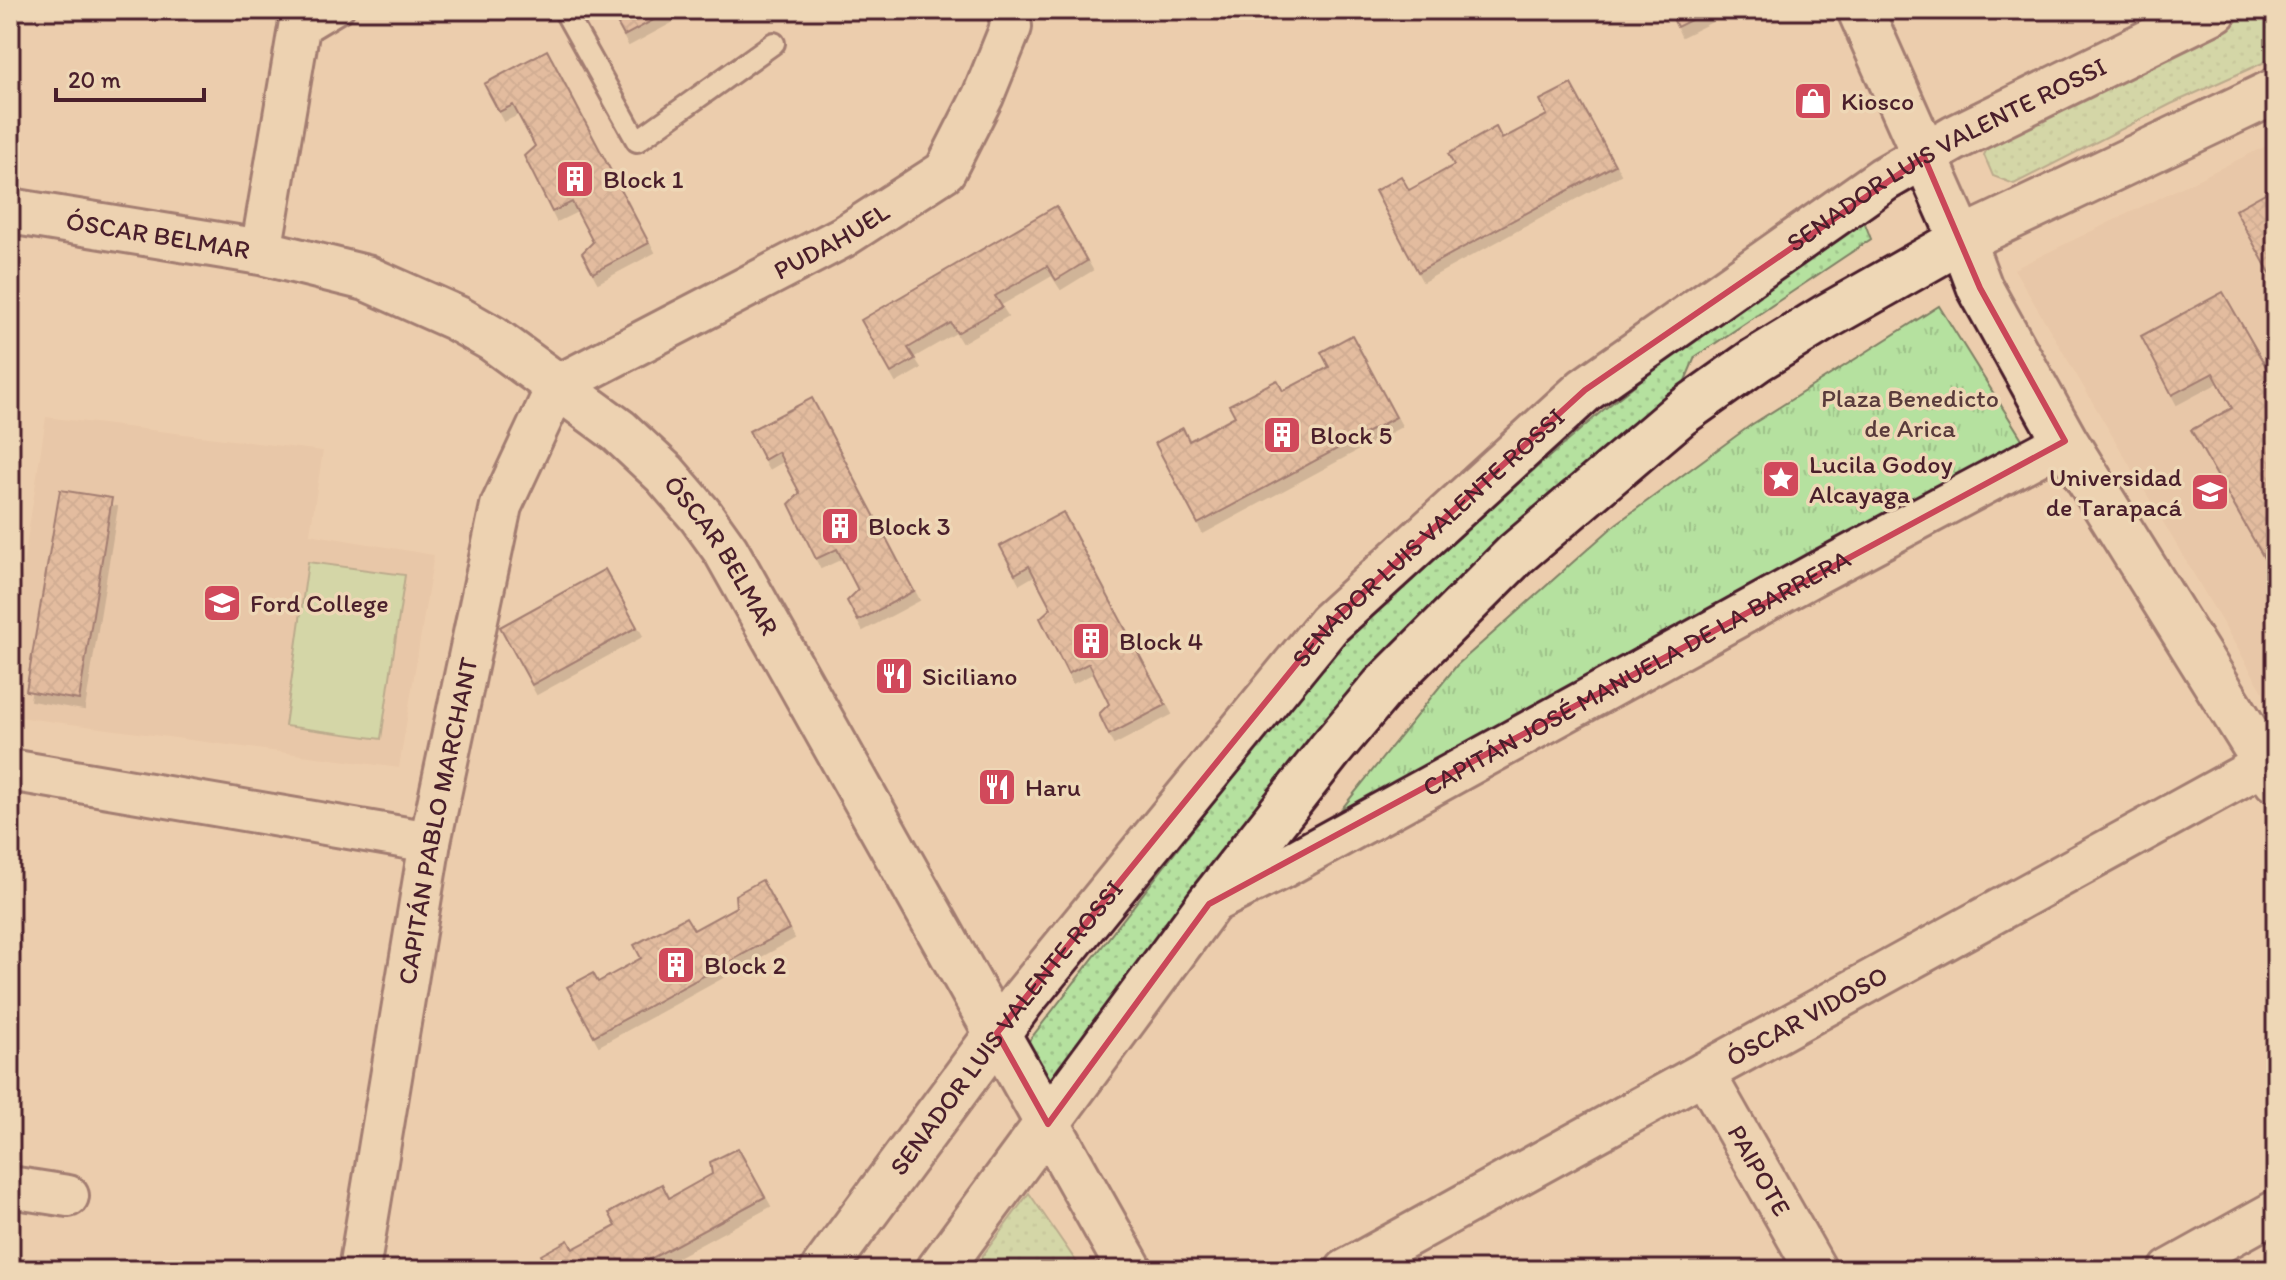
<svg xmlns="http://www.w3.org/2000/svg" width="2286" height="1280" font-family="Itim,sans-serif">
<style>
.built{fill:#e3bfa2}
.grass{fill:url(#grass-dots);stroke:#808065;stroke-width:2}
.park{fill:url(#park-tufts);stroke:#808065;stroke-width:2}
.pitch{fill:#b5e19f;stroke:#808065;stroke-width:2}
.building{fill:url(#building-cross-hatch);stroke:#4a1f2b;stroke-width:2;filter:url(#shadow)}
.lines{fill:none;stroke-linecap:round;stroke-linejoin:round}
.lane-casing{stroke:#4a1f2b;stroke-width:26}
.street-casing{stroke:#4a1f2b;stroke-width:46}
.secondary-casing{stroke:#4a1f2b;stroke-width:50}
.primary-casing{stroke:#4a1f2b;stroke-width:50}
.lane{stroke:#eed7b6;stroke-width:20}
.street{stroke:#eed7b6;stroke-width:40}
.secondary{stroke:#eed7b6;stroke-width:44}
.primary{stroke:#eed7b6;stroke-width:44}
.marked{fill:none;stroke:#ca4759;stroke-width:6;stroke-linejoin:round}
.labels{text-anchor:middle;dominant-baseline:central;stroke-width:7;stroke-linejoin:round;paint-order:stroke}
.poi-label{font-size:26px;fill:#4a1f2b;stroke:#eed7b6;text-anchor:start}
.street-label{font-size:26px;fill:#4a1f2b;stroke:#eed7b6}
.park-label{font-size:26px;fill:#5a3c3c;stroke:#eed7b6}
</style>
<defs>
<pattern id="grass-dots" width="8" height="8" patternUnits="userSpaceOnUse" patternTransform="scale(2)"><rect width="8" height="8" fill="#b5e19f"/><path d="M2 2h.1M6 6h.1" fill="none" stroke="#9dc189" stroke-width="1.8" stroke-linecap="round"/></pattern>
<pattern id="park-tufts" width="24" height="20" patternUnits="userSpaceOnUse" patternTransform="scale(2)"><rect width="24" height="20" fill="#b5e19f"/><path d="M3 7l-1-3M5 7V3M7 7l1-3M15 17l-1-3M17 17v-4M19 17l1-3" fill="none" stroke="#9dc189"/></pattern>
<pattern id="building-cross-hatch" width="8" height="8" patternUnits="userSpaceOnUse" patternTransform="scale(2)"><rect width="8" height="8" fill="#d8a78e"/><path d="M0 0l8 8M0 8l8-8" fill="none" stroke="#b18774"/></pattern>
<filter id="shadow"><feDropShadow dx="5" dy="9" stdDeviation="0" flood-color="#0004"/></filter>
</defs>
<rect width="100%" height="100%" fill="#eccdad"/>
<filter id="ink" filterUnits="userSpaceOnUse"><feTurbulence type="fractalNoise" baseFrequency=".0125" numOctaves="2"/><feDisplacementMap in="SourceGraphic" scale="16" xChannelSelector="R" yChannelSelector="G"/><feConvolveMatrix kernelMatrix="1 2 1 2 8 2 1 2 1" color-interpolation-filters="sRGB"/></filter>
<g filter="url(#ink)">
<!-- built -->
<g class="built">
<path d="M2276 141V714L2014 269Z"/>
<path d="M46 417 323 451 310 534 434 555 399 768 10 716V650Z"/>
</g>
<!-- grass -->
<g class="grass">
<path d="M2260 10H2276V57L2171 104 2014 184 1993 176 1984 155 1995 132Z"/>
<path d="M1864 221 1871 239 1695 357 1679 395 1494 553 1349 691 1067 1070 1050 1079 1030 1072 1025 1046 1321 664 1521 481 1602 411 1684 346Z"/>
<path d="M1029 1193 1082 1270H972Z"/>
</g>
<!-- park -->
<path class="park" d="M1939 306 2022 439 1324 831 1457 665 1616 524 1751 425Z"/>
<!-- pitch -->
<path class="pitch" d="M308 562 405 575 381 739 285 726Z"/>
<!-- building -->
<g class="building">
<path d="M610 10H672L624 36Z"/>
<path d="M1669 10H1711L1677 27Z"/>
<path d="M547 50 649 243 593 273 582 253 593 242 572 202 552 212 524 156 535 146 513 105 499 112 484 84Z"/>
<path d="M1571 84 1615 165 1418 272 1375 191 1401 176 1409 190 1454 165 1448 154 1496 127 1502 139 1547 115 1540 100Z"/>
<path d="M2276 187V284L2235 210Z"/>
<path d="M1056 206 1087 261 1056 280 1047 266 995 296 1002 307 957 333 951 323 908 348 915 359 891 373 861 320Z"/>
<path d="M2223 292 2276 384V579L2191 430 2232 408 2213 373 2172 395 2141 336Z"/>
<path d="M1352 335 1396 417 1198 524 1155 443 1183 428 1189 441 1235 416 1229 405 1277 380 1283 391 1329 367 1321 352Z"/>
<path d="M812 398 914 591 858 621 847 601 858 590 837 549 816 559 789 504 800 493 778 452 764 460 749 431Z"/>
<path d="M60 490 112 498 79 700 26 691Z"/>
<path d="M1063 512 1166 705 1109 735 1099 714 1109 704 1089 663 1068 674 1040 618 1051 608 1029 566 1015 574 1000 546Z"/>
<path d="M605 569 637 627 532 685 500 627Z"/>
<path d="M762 880 789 929 594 1036 567 987 593 973 598 982 641 958 634 945 686 917 694 930 736 907 735 895Z"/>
<path d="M738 1148 765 1197 630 1270H550L541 1255 568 1240 573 1249 616 1226 609 1213 662 1184 669 1198 712 1174 710 1162Z"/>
</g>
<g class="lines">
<defs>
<g id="lane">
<path d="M564 10 637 141 774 43"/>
<path d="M298 37 343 10"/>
</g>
<g id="street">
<path d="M261 252 302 10"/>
<path d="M10 770 430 842"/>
<path id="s1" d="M1209 904 1280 869 1819 572 2065 441"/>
<path id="s2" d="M1704 1073 1816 1270"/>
<path d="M10 1187 68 1196"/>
<path id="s3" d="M359 1270 430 842 501 506 557 386 843 237 945 171 983 96 1011 27 1009 10"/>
<path id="s4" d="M1346 1270 2266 763"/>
<path d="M2170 1270 2276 1211"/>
</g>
<g id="secondary">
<path d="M1860 10 1962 240 1980 288 2065 441 2276 780"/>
<path id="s5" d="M10 211 261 252 366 278 456 318 493 339 619 431 665 474 701 516 726 551 1130 1270"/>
</g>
<g id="primary">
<path id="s6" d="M823 1270 1023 999 1329 624 1585 390 1884 179 1955 138 2215 10"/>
<path d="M939 1270 1209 904 1330 750 1383 687 1516 554 1680 414 1756 360 1826 317 1962 240 2276 91"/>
</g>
</defs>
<!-- lane casing -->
<use href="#lane" class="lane-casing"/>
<!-- street casing -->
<use href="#street" class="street-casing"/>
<!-- secondary casing -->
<use href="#secondary" class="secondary-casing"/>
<!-- primary casing -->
<use href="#primary" class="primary-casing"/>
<!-- lane -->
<use href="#lane" class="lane"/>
<!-- street -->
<use href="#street" class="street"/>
<!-- secondary -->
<use href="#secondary" class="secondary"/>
<!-- primary -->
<use href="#primary" class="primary"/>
</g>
</g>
<!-- marked area -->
<path d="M0 0H2286V1280H0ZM1924 157 1980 288 2065 441 1209 904 1048 1124 997 1033 1329 624 1585 390Z" fill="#eccdad" fill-opacity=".55" fill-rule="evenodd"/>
<path class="marked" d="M1924 157 1980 288 2065 441 1209 904 1048 1124 997 1033 1329 624 1585 390Z"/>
<!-- icons -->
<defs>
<symbol id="shop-square" viewBox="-11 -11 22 22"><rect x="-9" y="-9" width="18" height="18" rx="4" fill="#d1495b" stroke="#eed7b6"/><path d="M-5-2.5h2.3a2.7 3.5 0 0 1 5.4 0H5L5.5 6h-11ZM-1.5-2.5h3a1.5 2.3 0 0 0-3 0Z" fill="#fff"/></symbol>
<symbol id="building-square" viewBox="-11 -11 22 22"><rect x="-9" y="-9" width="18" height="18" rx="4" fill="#d1495b" stroke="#eed7b6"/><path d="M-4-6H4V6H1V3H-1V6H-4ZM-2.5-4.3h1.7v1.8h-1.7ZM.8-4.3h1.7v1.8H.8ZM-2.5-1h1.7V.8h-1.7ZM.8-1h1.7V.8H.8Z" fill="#fff"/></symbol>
<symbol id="sight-square" viewBox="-11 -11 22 22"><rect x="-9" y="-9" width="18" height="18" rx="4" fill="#d1495b" stroke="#eed7b6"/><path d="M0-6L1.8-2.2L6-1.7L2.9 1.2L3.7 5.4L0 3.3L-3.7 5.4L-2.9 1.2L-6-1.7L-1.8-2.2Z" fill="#fff"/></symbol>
<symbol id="university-square" viewBox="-11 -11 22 22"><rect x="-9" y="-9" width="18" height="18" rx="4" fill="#d1495b" stroke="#eed7b6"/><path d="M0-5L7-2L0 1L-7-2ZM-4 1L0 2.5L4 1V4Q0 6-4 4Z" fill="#fff"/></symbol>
<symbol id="school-square" viewBox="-11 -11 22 22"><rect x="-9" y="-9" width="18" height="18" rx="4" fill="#d1495b" stroke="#eed7b6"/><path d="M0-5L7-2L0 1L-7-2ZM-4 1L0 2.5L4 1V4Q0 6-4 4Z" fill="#fff"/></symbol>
<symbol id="restaurant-square" viewBox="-11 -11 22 22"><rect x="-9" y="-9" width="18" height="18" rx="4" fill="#d1495b" stroke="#eed7b6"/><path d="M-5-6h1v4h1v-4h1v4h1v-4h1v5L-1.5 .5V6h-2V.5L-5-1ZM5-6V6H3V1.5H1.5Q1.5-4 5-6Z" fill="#fff"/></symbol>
</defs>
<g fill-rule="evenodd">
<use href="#shop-square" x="1791" y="79" width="44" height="44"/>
<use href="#building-square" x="553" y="157" width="44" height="44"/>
<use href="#building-square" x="1260" y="413" width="44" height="44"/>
<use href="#sight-square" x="1759" y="457" width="44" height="44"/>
<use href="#university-square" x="2188" y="470" width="44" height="44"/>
<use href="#building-square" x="818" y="504" width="44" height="44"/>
<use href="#school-square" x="200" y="581" width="44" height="44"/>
<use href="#building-square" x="1069" y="619" width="44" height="44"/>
<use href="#restaurant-square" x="872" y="654" width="44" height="44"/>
<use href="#restaurant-square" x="975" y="765" width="44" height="44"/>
<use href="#building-square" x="654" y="943" width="44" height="44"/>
</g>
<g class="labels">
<!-- poi labels -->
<g class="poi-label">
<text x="1841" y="101">Kiosco</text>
<text x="603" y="179">Block 1</text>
<text x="1310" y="435">Block 5</text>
<text x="1809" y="464">Lucila Godoy<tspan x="1809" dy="30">Alcayaga</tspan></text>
<text x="2182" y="477" text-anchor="end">Universidad<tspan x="2182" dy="30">de Tarapacá</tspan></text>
<text x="868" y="526">Block 3</text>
<text x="250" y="603">Ford College</text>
<text x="1119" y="641">Block 4</text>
<text x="922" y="676">Siciliano</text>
<text x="1025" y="787">Haru</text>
<text x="704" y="965">Block 2</text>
</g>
<!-- street labels -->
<g class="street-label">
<text stroke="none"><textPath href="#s6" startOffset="1600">SENADOR LUIS VALENTE ROSSI</textPath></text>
<text stroke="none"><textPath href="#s5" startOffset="150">ÓSCAR BELMAR</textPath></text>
<text stroke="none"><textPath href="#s3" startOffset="1220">PUDAHUEL</textPath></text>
<text stroke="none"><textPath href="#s6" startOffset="952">SENADOR LUIS VALENTE ROSSI</textPath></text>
<text stroke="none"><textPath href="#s5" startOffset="822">ÓSCAR BELMAR</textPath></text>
<text stroke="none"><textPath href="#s1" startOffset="486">CAPITÁN JOSÉ MANUELA DE LA BARRERA</textPath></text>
<text stroke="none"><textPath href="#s3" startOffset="456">CAPITÁN PABLO MARCHANT</textPath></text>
<text stroke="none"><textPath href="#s4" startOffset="526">ÓSCAR VIDOSO</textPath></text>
<text stroke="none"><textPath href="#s6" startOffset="304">SENADOR LUIS VALENTE ROSSI</textPath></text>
<text stroke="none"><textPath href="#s2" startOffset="112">PAIPOTE</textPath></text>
</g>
<!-- park labels -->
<g class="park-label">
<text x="1910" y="398">Plaza Benedicto<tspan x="1910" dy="30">de Arica</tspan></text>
</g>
</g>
<!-- margin -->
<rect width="2286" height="1280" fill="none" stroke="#eed7b6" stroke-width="40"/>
<rect x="20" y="20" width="2246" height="1240" fill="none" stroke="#4a1f2b" stroke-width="3" filter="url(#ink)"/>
<!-- scale -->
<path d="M56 88v12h148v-12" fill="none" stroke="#4a1f2b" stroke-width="4"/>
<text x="68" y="88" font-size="24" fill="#4a1f2b" stroke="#eed7b6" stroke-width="6" paint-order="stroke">20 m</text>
</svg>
